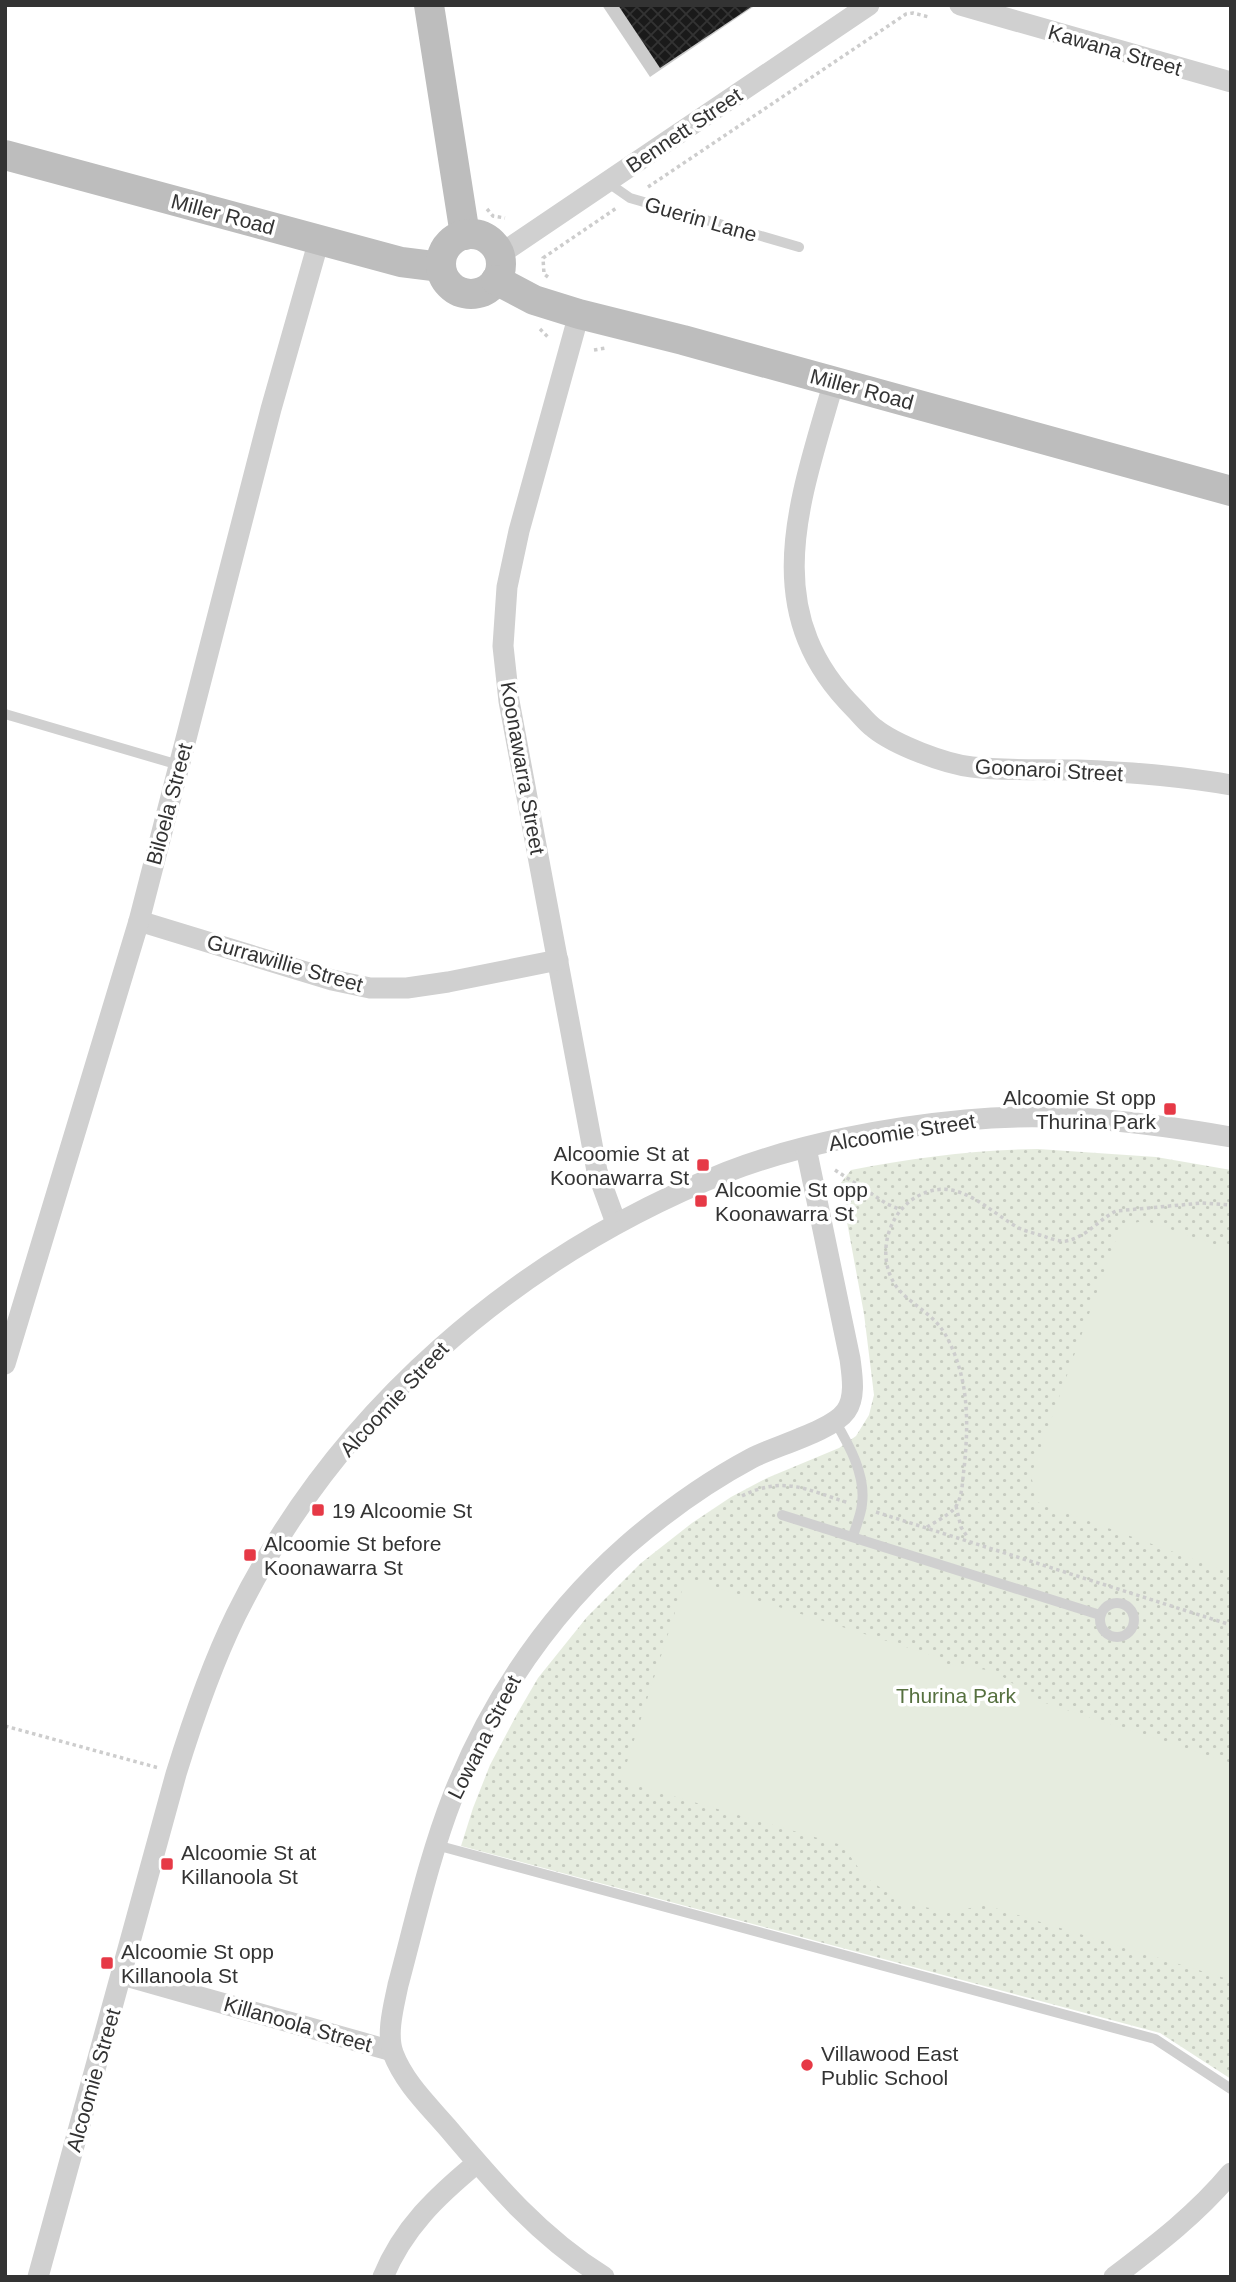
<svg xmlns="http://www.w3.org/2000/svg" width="1236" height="2282" font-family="Arial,sans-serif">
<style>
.grass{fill:url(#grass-dots)}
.pitch{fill:#e6ecdf}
.shadow{fill:#0003}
.building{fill:url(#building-cross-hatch)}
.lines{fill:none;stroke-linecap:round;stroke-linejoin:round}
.path{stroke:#cdcdcd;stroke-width:3.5;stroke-dasharray:3.5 3.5;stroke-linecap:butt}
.lane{stroke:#d0d0d0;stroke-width:10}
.street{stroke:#d0d0d0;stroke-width:21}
.secondary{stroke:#bdbdbd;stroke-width:30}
.poi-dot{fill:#e63946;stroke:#fff;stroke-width:2.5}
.labels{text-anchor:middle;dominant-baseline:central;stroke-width:7;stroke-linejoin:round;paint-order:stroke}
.street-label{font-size:21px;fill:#333;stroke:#fff}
.poi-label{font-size:21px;fill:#333;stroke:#fff;text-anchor:start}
.park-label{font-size:21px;fill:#56703f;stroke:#fff}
</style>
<defs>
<pattern id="grass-dots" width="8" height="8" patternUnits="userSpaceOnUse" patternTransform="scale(1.75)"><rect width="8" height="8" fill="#e6ecdf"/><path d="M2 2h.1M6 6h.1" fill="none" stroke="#c6cbc0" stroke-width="1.8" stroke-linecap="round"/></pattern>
<pattern id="building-cross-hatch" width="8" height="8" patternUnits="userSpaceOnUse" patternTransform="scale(1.75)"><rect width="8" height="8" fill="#1a1a1a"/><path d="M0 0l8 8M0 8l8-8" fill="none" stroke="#333"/></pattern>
</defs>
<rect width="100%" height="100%" fill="#fff"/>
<!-- grass -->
<path class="grass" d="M1038 1149 1156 1157 1231 1170V2079L1160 2033 461 1846 473 1808 490 1765 517 1714 538 1678 587 1617 641 1563 692 1523 731 1497 767 1478 839 1448 856 1436 869 1415 874 1395 864 1314 840 1184 851 1170C914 1158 974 1150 1038 1149Z"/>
<!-- pitch -->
<g class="pitch">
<path d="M1146 1221 1231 1250V1573L1037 1502 1031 1475 1115 1242C1123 1228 1130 1222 1146 1221Z"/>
<path d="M686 1578 944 1659 946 1664 994 1671 1039 1701 1231 1763V1980L985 1905 951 1912 903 1903 865 1877 842 1845 621 1781Z"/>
</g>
<!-- shadow -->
<path class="shadow" d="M602 5H756L650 77Z"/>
<!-- building -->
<path class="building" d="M618 5H754L660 68Z"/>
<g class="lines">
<!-- path -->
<g class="path">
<path d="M648 187 906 14 913 13 929 17"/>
<path d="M487 209 493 216 505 218"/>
<path d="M548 277 544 274 543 258 618 207"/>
<path d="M540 329 548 337"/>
<path d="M594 350 606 348"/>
<path d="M835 1170 887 1204 899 1209"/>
<path d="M742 1496C784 1475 807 1490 849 1503"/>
<path d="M956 1506 961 1527 968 1538"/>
<path d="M876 1512 1231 1625"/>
<path d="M927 1527C935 1522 947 1516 954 1509 963 1498 962 1482 964 1469 969 1422 969 1376 945 1334 932 1312 910 1305 896 1286 875 1256 888 1210 920 1195 960 1175 989 1213 1021 1229 1028 1232 1038 1234 1046 1237 1052 1239 1060 1242 1066 1241 1087 1237 1098 1220 1116 1211L1202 1203 1231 1205"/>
<path d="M5 1726 159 1768"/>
</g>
<!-- lane -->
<g class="lane">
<path d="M607 182 630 198 799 247"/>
<path d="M5 714 179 765"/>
<path d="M835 1421C849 1445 866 1475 862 1504 861 1515 856 1526 853 1536"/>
<path d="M782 1515 1100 1615"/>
<circle cx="1117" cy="1620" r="17"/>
<path d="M436 1845 1155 2039 1231 2089"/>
</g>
<!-- street -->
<g class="street">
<path d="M960 5 1231 82"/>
<path d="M499 255 869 5"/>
<path d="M579 314 519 531 507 587 503 646 509 701 597 1171 616 1223"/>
<path d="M834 381C801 498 755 610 855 709 861 715 867 723 874 728 895 745 945 764 972 767 1006 771 1043 769 1078 770 1128 772 1181 776 1231 785"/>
<path d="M139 921 332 980 370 988H407L448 982 558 960"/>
<path d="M5 1364 139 921 271 409 319 240"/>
<path d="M122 1975 392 2051"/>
<path d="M38 2277 176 1774C193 1719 211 1666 236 1615 337 1410 517 1256 727 1172 799 1144 889 1127 966 1120 1054 1111 1144 1122 1231 1137"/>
<path d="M383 2277C403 2228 437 2196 477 2163"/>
<path d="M604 2277C539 2236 496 2185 447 2127 427 2104 404 2082 393 2053 386 2033 394 2005 398 1985 415 1922 429 1857 453 1796 491 1700 548 1615 626 1546 664 1513 707 1482 752 1458 775 1446 832 1431 846 1411 856 1397 852 1375 850 1359L806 1148"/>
<path d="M1114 2277C1156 2245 1197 2214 1231 2173"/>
</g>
<!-- secondary -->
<g class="secondary">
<path d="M429 5 465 235"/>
<path d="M5 155 401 262 441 267"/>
<circle cx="471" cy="264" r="30"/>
<path d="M496 280 534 300 579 314 683 340 1231 491"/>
</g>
</g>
<!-- markers -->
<g class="poi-dot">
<rect x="1163" y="1102" width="14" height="14" rx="3.5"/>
<rect x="696" y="1158" width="14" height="14" rx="3.5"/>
<rect x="694" y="1194" width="14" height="14" rx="3.5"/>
<rect x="311" y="1503" width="14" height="14" rx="3.5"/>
<rect x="243" y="1548" width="14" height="14" rx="3.5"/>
<rect x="160" y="1857" width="14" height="14" rx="3.5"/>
<rect x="100" y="1956" width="14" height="14" rx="3.5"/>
<circle cx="807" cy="2065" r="7"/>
</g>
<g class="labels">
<!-- street labels -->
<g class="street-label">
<text transform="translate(1115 50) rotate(16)">Kawana Street</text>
<text transform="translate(684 130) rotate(-34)">Bennett Street</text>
<text transform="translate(223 214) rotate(15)">Miller Road</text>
<text transform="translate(701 219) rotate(16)">Guerin Lane</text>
<text transform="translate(862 389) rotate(15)">Miller Road</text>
<text transform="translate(523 768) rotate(80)">Koonawarra Street</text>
<text transform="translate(1049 770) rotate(3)">Goonaroi Street</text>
<text transform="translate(169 804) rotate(-75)">Biloela Street</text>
<text transform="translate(285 963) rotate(16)">Gurrawillie Street</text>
<text transform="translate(902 1132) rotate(-9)">Alcoomie Street</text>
<text transform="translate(394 1399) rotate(-47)">Alcoomie Street</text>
<text transform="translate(484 1737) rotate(-63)">Lowana Street</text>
<text transform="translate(298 2024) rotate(16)">Killanoola Street</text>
<text transform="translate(93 2080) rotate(-74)">Alcoomie Street</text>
</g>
<!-- poi labels -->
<g class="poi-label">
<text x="1156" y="1097" text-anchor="end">Alcoomie St opp<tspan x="1156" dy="24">Thurina Park</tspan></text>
<text x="689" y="1153" text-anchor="end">Alcoomie St at<tspan x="689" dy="24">Koonawarra St</tspan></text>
<text x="715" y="1189">Alcoomie St opp<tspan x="715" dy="24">Koonawarra St</tspan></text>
<text x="332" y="1510">19 Alcoomie St</text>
<text x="264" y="1543">Alcoomie St before<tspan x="264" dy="24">Koonawarra St</tspan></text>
<text x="181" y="1852">Alcoomie St at<tspan x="181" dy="24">Killanoola St</tspan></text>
<text x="121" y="1951">Alcoomie St opp<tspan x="121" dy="24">Killanoola St</tspan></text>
<text x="821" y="2053">Villawood East<tspan x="821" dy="24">Public School</tspan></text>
</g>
<!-- park labels -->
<g class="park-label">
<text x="956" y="1695">Thurina Park</text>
</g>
</g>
<!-- border -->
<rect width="1236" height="2282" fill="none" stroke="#333333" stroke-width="14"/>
</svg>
